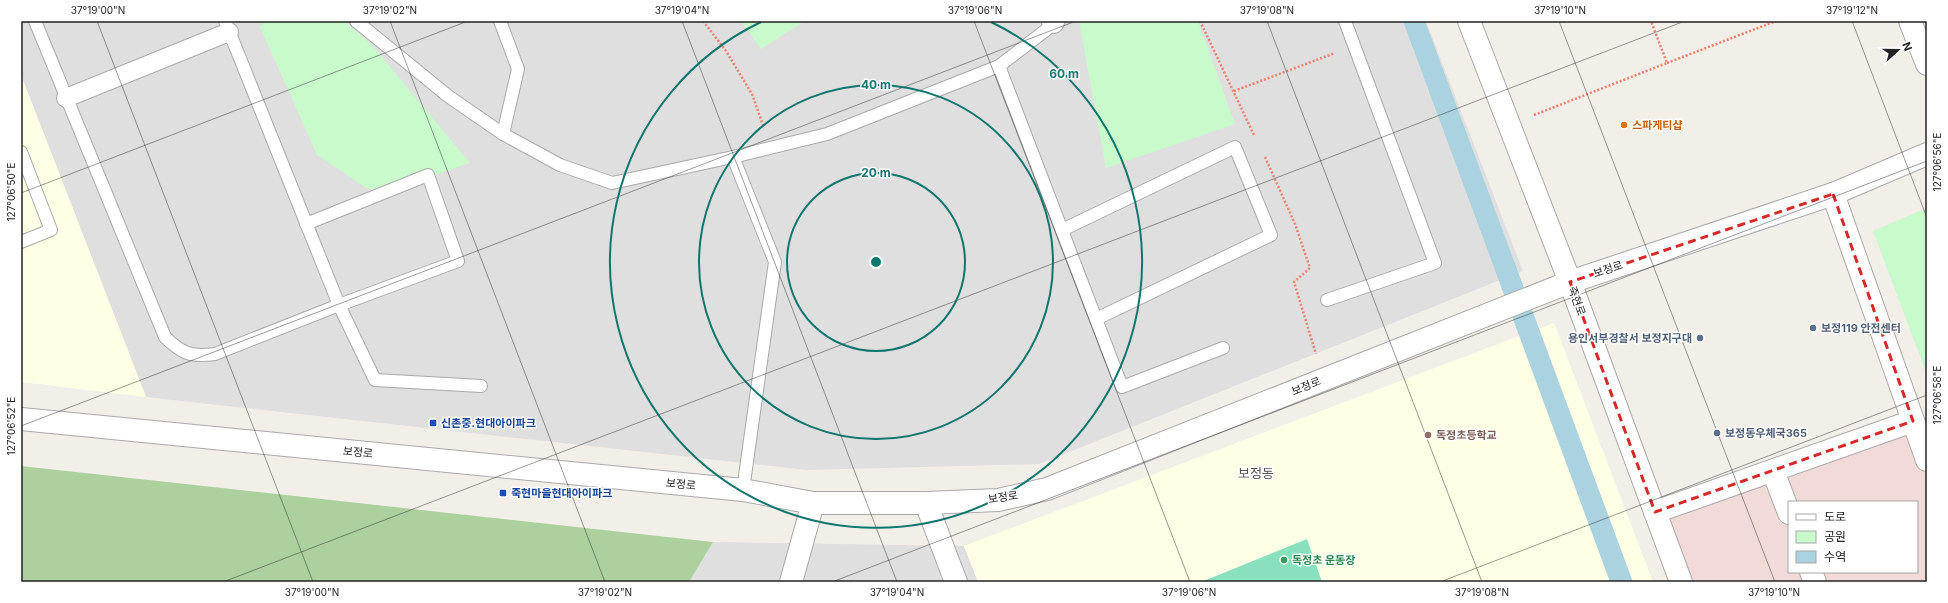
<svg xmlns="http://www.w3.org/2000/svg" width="1948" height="603" font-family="Inter,'Noto Sans KR',sans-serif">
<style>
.residential{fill:#e0dfdf}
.commercial{fill:#f2dad9;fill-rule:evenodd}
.education{fill:#ffffe5}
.forest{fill:#add19e}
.park{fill:#c8facc}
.pitch{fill:#88e0be}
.water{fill:#aad3df}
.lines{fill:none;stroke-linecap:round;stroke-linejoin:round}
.service-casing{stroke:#a9a9a9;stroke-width:14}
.pedestrian-casing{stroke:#a9a9a9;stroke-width:20}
.minor-casing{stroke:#a9a9a9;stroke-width:24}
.tertiary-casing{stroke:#a9a9a9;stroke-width:24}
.path{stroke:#fa8072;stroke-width:2.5;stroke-dasharray:2 2;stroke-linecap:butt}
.service{stroke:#fff;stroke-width:12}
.pedestrian{stroke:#fff;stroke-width:18}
.minor{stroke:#fff;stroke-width:22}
.tertiary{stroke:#fff;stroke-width:22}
.marked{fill:none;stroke:#d62828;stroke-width:3;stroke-dasharray:8 5;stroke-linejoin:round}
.ticks{fill:none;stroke:#222;stroke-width:1;stroke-opacity:0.45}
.ring{fill:none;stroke:#0f766e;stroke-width:2}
.food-dot{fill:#e8710a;stroke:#fff;stroke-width:1.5}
.service-dot{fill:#5c6f8a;stroke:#fff;stroke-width:1.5}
.transit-dot{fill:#1a4fb4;stroke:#fff;stroke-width:1.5}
.education-dot{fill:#8d6e63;stroke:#fff;stroke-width:1.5}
.leisure-dot{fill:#2e9e5b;stroke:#fff;stroke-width:1.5}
.labels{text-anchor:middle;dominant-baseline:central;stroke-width:3;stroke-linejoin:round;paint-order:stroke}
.food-label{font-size:11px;font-weight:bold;fill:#c56008;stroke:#fff;text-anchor:start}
.street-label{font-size:11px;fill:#222;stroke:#fff}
.service-label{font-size:11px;font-weight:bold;fill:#4e5e75;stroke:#fff;text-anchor:start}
.transit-label{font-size:11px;font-weight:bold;fill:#164399;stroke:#fff;text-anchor:start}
.education-label{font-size:11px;font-weight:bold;fill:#785e54;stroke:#fff;text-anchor:start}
.leisure-label{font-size:11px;font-weight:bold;fill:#27864d;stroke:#fff;text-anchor:start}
.quarter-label{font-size:13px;fill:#555;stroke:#fff}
.centre{fill:#0f766e;stroke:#fff;stroke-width:2}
.ring-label{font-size:12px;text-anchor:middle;font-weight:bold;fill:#0f766e;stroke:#fff;stroke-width:3;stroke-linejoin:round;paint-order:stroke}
.neatline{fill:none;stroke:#222;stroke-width:1.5}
.ticks-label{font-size:10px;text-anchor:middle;fill:#222}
</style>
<rect width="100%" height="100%" fill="#f2efe9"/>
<!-- residential -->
<g class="residential">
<path d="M21 21H1426L1523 271 1039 464 807 470 146 397 21 75Z"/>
<path d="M713 542 964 546 978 582H689Z"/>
</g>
<!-- commercial -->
<path class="commercial" d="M1910 426 1927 473V582H1686L1661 514ZM1789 502H1917V572H1789Z"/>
<!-- education -->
<g class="education">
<path d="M21 75 146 397 21 382Z"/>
<path d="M1554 323 1653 582H978L964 546Z"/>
</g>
<!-- forest -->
<path class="forest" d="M21 466 713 542 689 582H21Z"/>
<!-- park -->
<g class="park">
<path d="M265 21H344L372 45 470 163 384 192 366 188 317 155 260 27Z"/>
<path d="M741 21H805L761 49Z"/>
<path d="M1079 21H1198L1235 124 1106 168Z"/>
<path d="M1927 208V375L1873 231Z"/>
</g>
<!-- pitch -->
<path class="pitch" d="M1307 539 1322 582H1201Z"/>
<!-- water -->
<path class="water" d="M1403 21H1425L1633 582H1610Z"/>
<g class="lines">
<defs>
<g id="service">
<path d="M35 21 165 337C182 354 191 357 215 354L339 305 225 21"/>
<path d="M356 21 448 96 503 134 560 165 612 183 733 157 827 134 999 66 1046 30 1054 21"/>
<path d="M500 21 518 69 503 134"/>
<path d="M999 66 1122 387 1223 348"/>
<path d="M21 152 51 230 21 242"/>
<path d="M733 157 775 262 743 490"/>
<path d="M306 224 428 175 458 261 339 305 375 380 481 386"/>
<path d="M1062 230 1235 147 1271 235 1096 319"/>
<path d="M1327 300 1435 263 1345 21"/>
</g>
<path id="pedestrian" d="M66 98 229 32"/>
<g id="minor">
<path d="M1053 21V22"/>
<path d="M1910 21 1927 64"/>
<path d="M1833 194 1927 460"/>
<path d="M1570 282 1681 582"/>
<path d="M1773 471 1789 513"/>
<path d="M926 503 956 582"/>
<path d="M1655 512 1913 421"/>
<path d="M1811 572 1815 582"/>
<path d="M791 582 813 503"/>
</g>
<g id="tertiary">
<path d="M1469 21 1570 282"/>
<path d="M21 419 743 490 813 503H926L998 500 1047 489 1570 282 1833 194 1927 154"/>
</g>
</defs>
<!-- service casing -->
<use href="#service" class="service-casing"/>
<!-- pedestrian casing -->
<use href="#pedestrian" class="pedestrian-casing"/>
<!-- minor casing -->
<use href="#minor" class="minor-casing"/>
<!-- tertiary casing -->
<use href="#tertiary" class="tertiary-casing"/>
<!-- path -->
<g class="path">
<path d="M703 21 726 51 752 94 764 128"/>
<path d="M1200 21 1254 135"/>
<path d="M1667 63 1776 21"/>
<path d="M1234 91 1335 53"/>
<path d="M1534 115 1667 63 1651 21"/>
<path d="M1265 157 1295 224 1310 268 1294 282 1316 354"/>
</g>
<!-- service -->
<use href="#service" class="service"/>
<!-- pedestrian -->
<use href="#pedestrian" class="pedestrian"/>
<!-- minor -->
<use href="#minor" class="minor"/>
<!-- tertiary -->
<use href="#tertiary" class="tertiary"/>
</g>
<!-- marked area -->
<path class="marked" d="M1833 194 1913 421 1655 512 1570 282Z"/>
<!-- ticks -->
<path class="ticks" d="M97 21 313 582M390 21 605 582M682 21 897 582M974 21 1190 582M1267 21 1482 582M1559 21 1775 582M1852 21 1927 218M21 193 468 21M21 426 1076 21M223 582 1685 21M832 582 1927 161M1440 582 1927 395"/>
<!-- distance rings -->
<g class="ring">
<circle cx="876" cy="262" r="89"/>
<circle cx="876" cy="262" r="177"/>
<path d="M991 22A266 266 0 1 1 761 22"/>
</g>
<!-- markers -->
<circle class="food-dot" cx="1624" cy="125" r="4"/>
<g class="service-dot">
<circle cx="1813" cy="328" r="4"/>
<circle cx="1700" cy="338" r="4"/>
<circle cx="1717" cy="433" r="4"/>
</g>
<g class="transit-dot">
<rect x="429" y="419" width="8" height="8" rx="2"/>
<rect x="499" y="489" width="8" height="8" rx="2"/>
</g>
<circle class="education-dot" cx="1428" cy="435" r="4"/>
<circle class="leisure-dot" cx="1284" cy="560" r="4"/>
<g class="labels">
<!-- food labels -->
<g class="food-label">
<text x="1632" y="125">스파게티샵</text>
</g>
<!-- street labels -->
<g class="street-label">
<text transform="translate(1608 269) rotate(-18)">보정로</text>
<text transform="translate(1577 301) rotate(70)">죽현로</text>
<text transform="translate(1306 386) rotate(-22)">보정로</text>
<text transform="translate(358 452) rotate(6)">보정로</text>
<text transform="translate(681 484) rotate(6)">보정로</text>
<text transform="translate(1003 497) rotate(-9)">보정로</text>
</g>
<!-- service labels -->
<g class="service-label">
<text x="1821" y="328">보정119 안전센터</text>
<text x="1692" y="338" text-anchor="end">용인서부경찰서 보정지구대</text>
<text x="1725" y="433">보정동우체국365</text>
</g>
<!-- transit labels -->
<g class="transit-label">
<text x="441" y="423">신촌중.현대아이파크</text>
<text x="511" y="493">죽현마을현대아이파크</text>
</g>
<!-- education labels -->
<g class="education-label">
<text x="1436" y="435">독정초등학교</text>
</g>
<!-- leisure labels -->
<g class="leisure-label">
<text x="1292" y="560">독정초 운동장</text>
</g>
<!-- quarter labels -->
<g class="quarter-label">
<text x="1256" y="473">보정동</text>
</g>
</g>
<circle cx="876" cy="262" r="6" class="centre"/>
<g class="ring-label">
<text x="1064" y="78">60 m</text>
<text x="876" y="89">40 m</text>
<text x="876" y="177">20 m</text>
</g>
<!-- border -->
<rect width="1948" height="603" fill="none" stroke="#ffffff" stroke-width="44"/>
<!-- legend -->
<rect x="1788" y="501" width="130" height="72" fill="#ffffff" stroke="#a7a7a7"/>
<rect x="1796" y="514" width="20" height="6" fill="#ffffff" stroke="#a7a7a7"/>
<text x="1824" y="521" font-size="12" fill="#222222">도로</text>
<rect x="1796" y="531" width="20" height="12" fill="#c8facc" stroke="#a7a7a7"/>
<text x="1824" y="541" font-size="12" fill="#222222">공원</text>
<rect x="1796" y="551" width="20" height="12" fill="#aad3df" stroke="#a7a7a7"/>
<text x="1824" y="561" font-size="12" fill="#222222">수역</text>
<!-- north arrow -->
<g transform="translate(1898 50) rotate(69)" stroke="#ffffff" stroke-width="3" paint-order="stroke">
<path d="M0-3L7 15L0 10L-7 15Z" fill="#222222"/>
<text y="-6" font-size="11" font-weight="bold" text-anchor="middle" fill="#222222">N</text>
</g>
<rect x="22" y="22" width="1904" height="559" class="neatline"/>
<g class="ticks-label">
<text x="98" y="14">37°19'00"N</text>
<text x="390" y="14">37°19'02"N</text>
<text x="682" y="14">37°19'04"N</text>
<text x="975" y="14">37°19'06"N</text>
<text x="1267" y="14">37°19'08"N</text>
<text x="1560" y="14">37°19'10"N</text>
<text x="1852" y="14">37°19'12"N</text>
<text transform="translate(1937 162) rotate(-90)" y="4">127°06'56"E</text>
<text transform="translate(11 192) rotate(-90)" y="4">127°06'50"E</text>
<text transform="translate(1937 395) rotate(-90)" y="4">127°06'58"E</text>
<text transform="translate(11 426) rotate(-90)" y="4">127°06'52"E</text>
<text x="312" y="596">37°19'00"N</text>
<text x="605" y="596">37°19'02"N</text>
<text x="897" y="596">37°19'04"N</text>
<text x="1189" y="596">37°19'06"N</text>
<text x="1482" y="596">37°19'08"N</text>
<text x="1774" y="596">37°19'10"N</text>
</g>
</svg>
